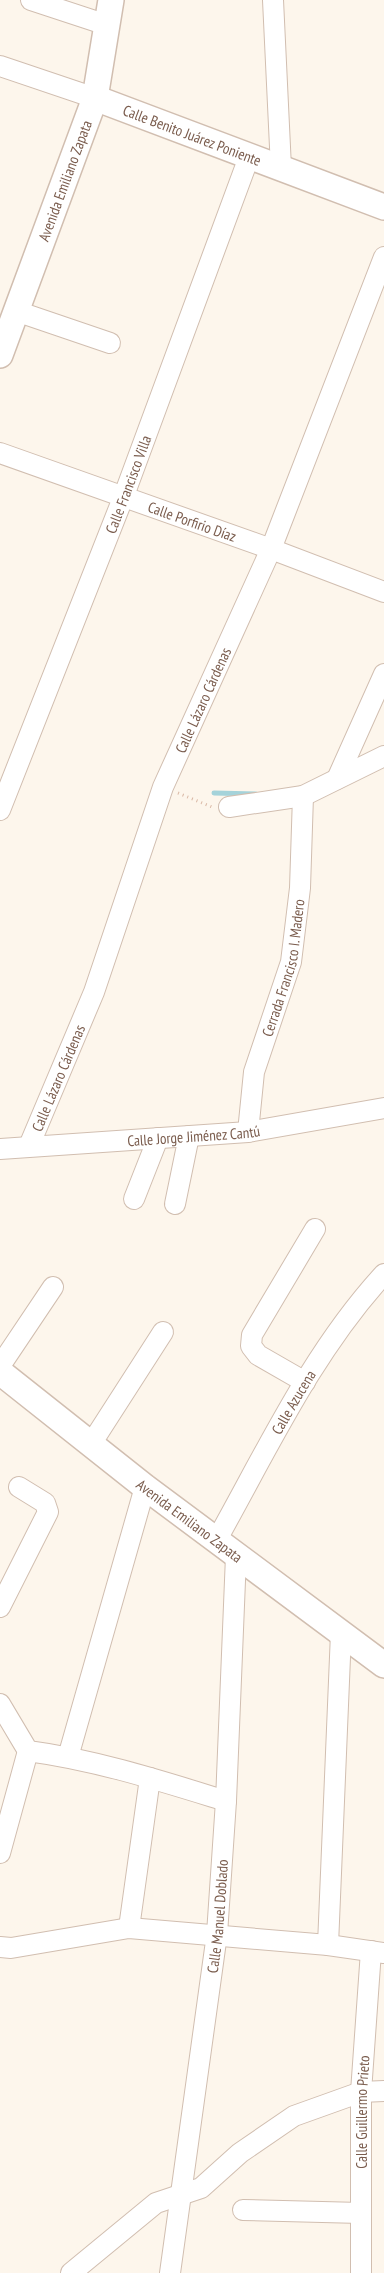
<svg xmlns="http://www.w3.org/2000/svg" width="384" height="2273" font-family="'PT Sans Narrow',sans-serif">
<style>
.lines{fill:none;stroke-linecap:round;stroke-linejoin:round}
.stream{stroke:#a5d3da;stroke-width:5}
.minor-casing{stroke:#d1beb0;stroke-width:22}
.tertiary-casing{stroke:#d1beb0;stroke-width:28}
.path{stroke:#d9b8a5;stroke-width:3;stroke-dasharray:1 4;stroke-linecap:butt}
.minor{stroke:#fff;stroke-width:20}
.tertiary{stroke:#fff;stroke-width:25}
.labels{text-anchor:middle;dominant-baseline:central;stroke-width:5;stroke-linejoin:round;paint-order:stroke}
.street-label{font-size:15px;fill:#7a5c4d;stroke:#fffaf3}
</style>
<rect width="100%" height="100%" fill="#fdf6ec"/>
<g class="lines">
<!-- stream -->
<path class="stream" d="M214 793 256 794"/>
<defs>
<g id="minor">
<path d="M31 0 107 25"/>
<path d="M273 0 281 168"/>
<path d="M0 66 95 98"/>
<path d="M16 311 110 343"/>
<path id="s1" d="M0 453 271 549 384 592"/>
<path d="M337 779 384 674"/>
<path d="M229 807 303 796 384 756"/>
<path id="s2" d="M0 810 123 498 249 157"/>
<path id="s3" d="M248 1132 254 1072 291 962 300 888 303 796"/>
<path id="s4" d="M29 1146 94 992 163 787 271 549 384 257"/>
<path id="s5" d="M0 1149 248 1132 384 1108"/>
<path d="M134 1199 158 1138"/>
<path d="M175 1204 189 1136"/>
<path d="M0 1366 53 1287"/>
<path d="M305 1382 258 1355 251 1346 252 1335 315 1229"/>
<path d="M91 1444 163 1332"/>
<path id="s6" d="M216 1541C267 1450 313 1351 384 1274"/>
<path d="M0 1607 48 1512 45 1503 19 1487"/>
<path d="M0 1704 28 1751C96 1760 161 1781 226 1801"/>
<path d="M68 1757 145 1487"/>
<path d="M0 1853 28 1751"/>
<path d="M129 1928 150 1778"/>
<path d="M328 1945 341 1633"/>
<path d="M0 1947 11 1948 129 1928 328 1945 384 1953"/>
<path d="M243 2210 361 2213"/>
<path d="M71 2273 156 2203 201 2188 240 2153 294 2116 361 2092 384 2091"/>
<path id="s7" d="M170 2273 217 1934 226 1801 236 1556"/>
<path id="s8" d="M361 2273V2092L371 1951"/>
</g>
<g id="tertiary">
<path id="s9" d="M95 98 384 207"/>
<path id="s10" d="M0 355 95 98 111 0"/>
<path id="s11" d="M0 1372 145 1487 384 1665"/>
</g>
</defs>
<!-- minor casing -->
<use href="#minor" class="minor-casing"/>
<!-- tertiary casing -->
<use href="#tertiary" class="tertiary-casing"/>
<!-- path -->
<path class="path" d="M178 793 212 807"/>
<!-- minor -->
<use href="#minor" class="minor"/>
<!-- tertiary -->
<use href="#tertiary" class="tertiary"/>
</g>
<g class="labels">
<!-- street labels -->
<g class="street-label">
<text stroke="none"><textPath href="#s9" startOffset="104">Calle Benito Juárez Poniente</textPath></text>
<text stroke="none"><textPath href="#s10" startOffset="186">Avenida Emiliano Zapata</textPath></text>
<text stroke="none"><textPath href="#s2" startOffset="350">Calle Francisco Villa</textPath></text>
<text stroke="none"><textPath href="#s1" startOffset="204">Calle Porfirio Díaz</textPath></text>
<text stroke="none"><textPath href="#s4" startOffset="479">Calle Lázaro Cárdenas</textPath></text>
<text stroke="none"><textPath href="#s3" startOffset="169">Cerrada Francisco I. Madero</textPath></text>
<text stroke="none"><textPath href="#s4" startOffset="74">Calle Lázaro Cárdenas</textPath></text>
<text stroke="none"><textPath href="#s5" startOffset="194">Calle Jorge Jiménez Cantú</textPath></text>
<text stroke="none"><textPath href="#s6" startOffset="159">Calle Azucena</textPath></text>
<text stroke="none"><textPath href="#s11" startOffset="241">Avenida Emiliano Zapata</textPath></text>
<text stroke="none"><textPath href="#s7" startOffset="360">Calle Manuel Doblado</textPath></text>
<text stroke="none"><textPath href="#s8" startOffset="161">Calle Guillermo Prieto</textPath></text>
</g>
</g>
</svg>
